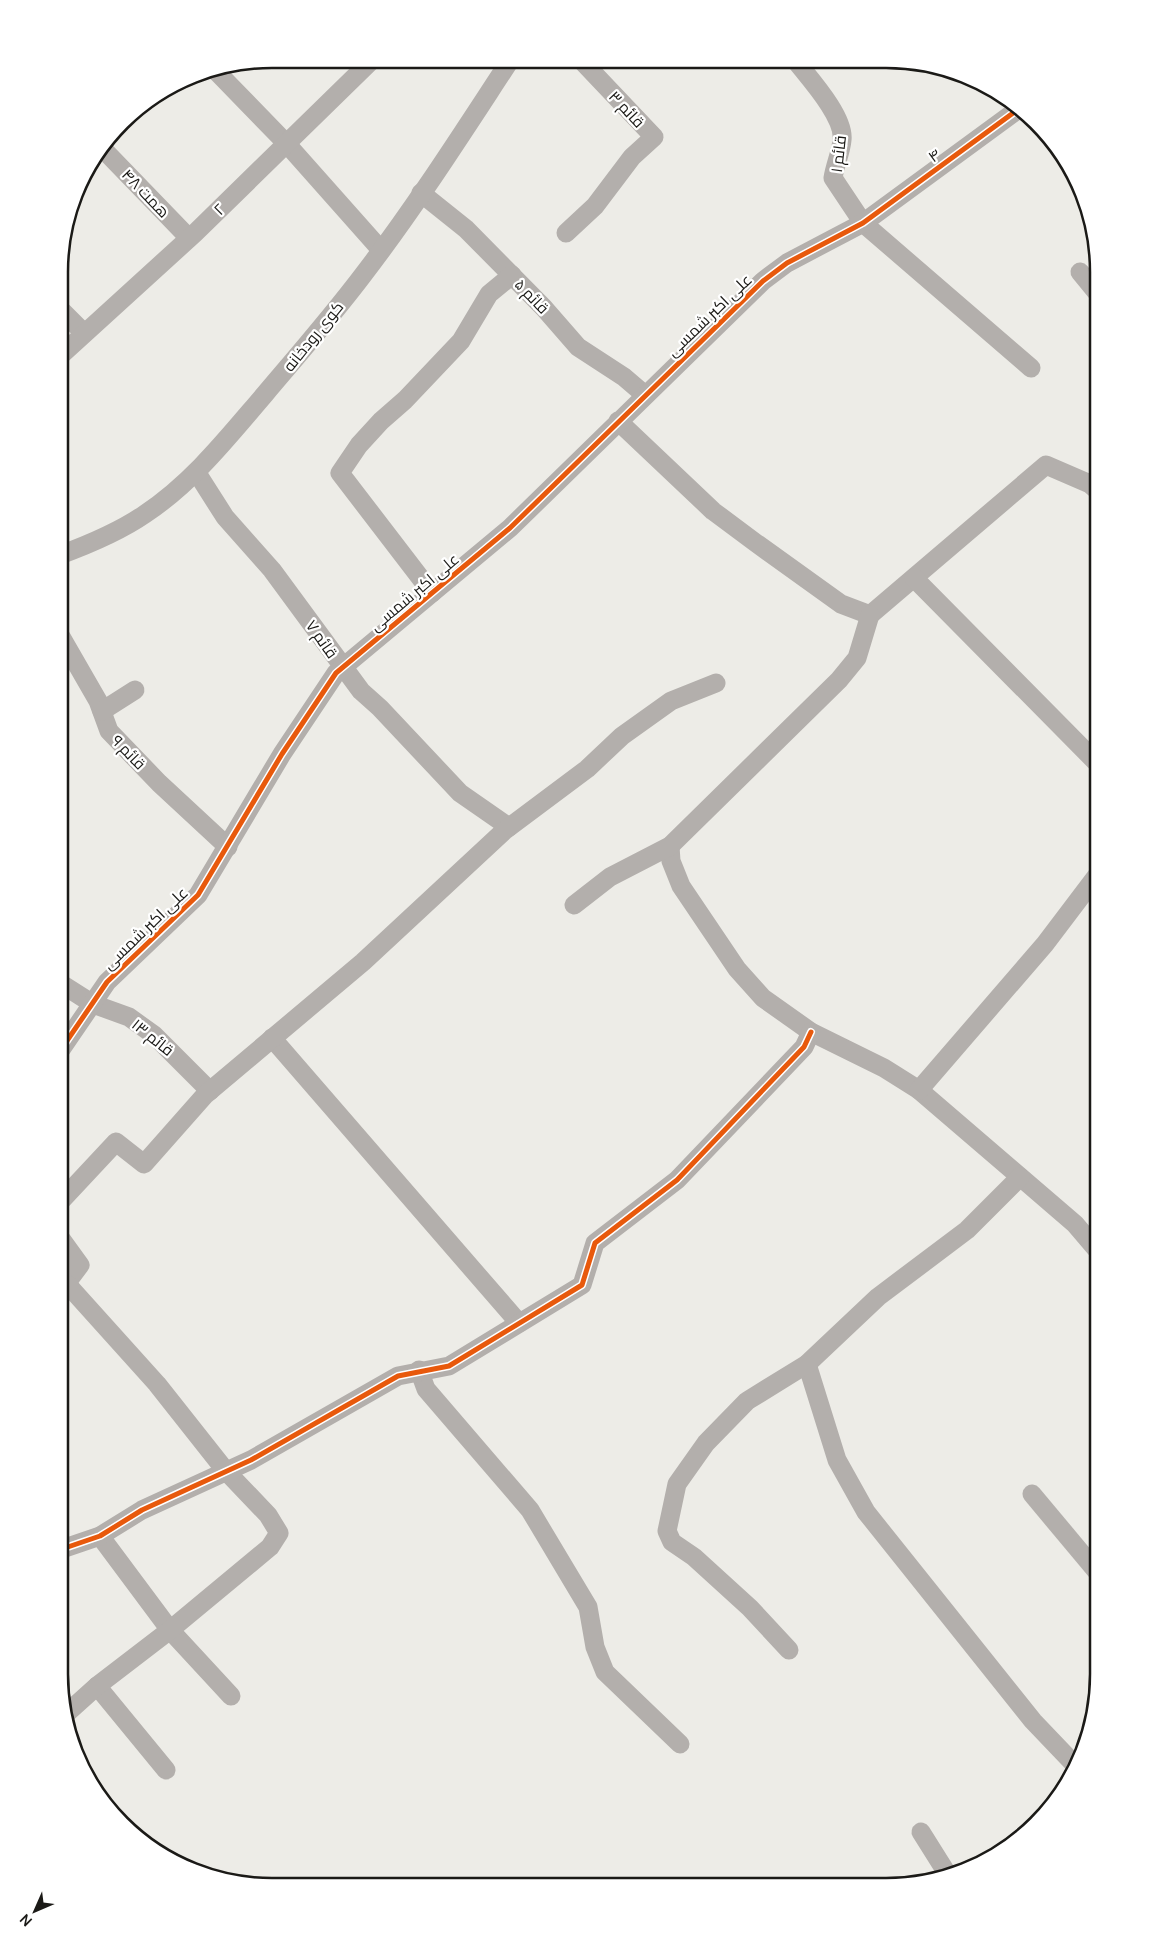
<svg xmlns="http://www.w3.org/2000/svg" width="1157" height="1946" font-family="Manrope,Cairo,sans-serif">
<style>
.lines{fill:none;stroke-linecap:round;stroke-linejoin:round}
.minor{stroke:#b3afac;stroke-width:19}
.cycleway-casing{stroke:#fff;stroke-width:8}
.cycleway{stroke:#e8590c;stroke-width:5}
.labels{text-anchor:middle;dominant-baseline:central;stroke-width:4.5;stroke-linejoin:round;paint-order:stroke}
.street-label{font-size:16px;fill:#1b1a17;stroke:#fff}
.rim{fill:none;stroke:#1b1a17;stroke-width:2.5}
</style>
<rect width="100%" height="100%" fill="#edece7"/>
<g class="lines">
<!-- minor -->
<g class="minor">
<path d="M795 60C809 78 845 117 842 140 841 152 835 165 833 178L863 223 1031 368"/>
<path d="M215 70 286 143 381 250"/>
<path d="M103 149 189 238"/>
<path d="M421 193 466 229 544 308 578 347 624 377 645 395"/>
<path d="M566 233 595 206 632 157 654 137 581 60"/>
<path d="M1080 272 1098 294"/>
<path d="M60 309 84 333"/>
<path d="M60 356 195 233 373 59"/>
<path d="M618 421 713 511 756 543 841 604 870 615 1046 465 1090 484 1098 491"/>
<path d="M197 473 225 517 272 570 361 691 380 708 460 793 509 827"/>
<path d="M60 555C90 544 119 532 145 514 193 482 228 437 265 394 298 355 332 316 363 275 416 206 463 132 511 59"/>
<path d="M914 578 1098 764"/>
<path d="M432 593 340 473 359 445 381 421 405 400 461 341 489 294 512 275"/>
<path d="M60 635 98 701 109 731 159 783 228 847"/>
<path d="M102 711 135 690"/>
<path d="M670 846 671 861 681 886 737 969 763 998 811 1032 884 1068 919 1090 1075 1224 1098 1251"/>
<path d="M574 905 610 877 670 846 839 680 857 658 870 615"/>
<path d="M60 983 93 1004 129 1017 154 1035 210 1091"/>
<path d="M272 1038 519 1323"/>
<path d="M60 1051 107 982 198 895 282 754 336 673 510 528 763 281 787 263 863 223 1020 108"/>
<path d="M919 1090 1045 944 1098 874"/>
<path d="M59 1203 116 1142 144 1164 205 1095 363 962 504 831 587 769 622 736 671 701 716 683"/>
<path d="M59 1293 80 1265 59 1236"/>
<path d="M807 1364 837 1460 866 1512 1033 1721 1075 1765"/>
<path d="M419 1370 426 1389 530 1510 588 1607 595 1647 605 1672 680 1744"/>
<path d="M1032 1494 1098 1573"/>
<path d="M100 1536 170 1630 231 1696"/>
<path d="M59 1550 100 1536 142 1510 251 1460 398 1376 449 1366 582 1285 595 1243 677 1180 804 1047 811 1032"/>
<path d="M789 1650 750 1608 694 1557 672 1542 667 1531 677 1484 706 1443 747 1401 807 1364 878 1297 967 1230 1020 1177"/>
<path d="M97 1686 166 1770"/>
<path d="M67 1713 97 1686 170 1630 270 1547 279 1533 268 1515 225 1470 157 1384 67 1284"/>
<path d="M921 1832 948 1875"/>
</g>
<defs>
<g id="cycleway">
<path d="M60 1051 107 982 198 895 282 754 336 673 510 528 763 281 787 263 863 223 1020 108"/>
<path d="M59 1550 100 1536 142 1510 251 1460 398 1376 449 1366 582 1285 595 1243 677 1180 804 1047 811 1032"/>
</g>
</defs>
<!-- cycleway casing -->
<use href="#cycleway" class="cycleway-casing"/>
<!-- cycleway -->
<use href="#cycleway" class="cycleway"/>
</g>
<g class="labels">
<!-- street labels -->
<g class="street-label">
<text transform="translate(627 109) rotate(47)">قائم ۳</text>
<text transform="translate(838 154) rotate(-83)">قائم ۱</text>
<text transform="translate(934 155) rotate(-36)">۴</text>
<text transform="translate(146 193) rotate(46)">همت ۴۸</text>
<text transform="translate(219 209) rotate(-45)">۲</text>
<text transform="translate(532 296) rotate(46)">قائم ۵</text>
<text transform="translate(709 315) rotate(-44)">علی اکبر شمسی</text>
<text transform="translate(313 336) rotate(-51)">کوی رودخانه</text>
<text transform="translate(414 592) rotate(-40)">علی اکبر شمسی</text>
<text transform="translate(322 639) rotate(55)">قائم ۷</text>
<text transform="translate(129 752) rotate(46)">قائم ۹</text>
<text transform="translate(145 928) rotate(-44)">علی اکبر شمسی</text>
<text transform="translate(153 1037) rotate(39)">قائم ۱۳</text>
</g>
</g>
<!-- crop -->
<path d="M0 0H1157V1946H0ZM272 68H886A204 204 0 0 1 1090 272V1674A204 204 0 0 1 886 1878H272A204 204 0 0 1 68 1674V272A204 204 0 0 1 272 68Z" fill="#fff" fill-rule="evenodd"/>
<path class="rim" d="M272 68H886A204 204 0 0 1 1090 272V1674A204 204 0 0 1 886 1878H272A204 204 0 0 1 68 1674V272A204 204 0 0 1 272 68Z"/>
<!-- north arrow -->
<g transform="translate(35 1911) rotate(225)" stroke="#ffffff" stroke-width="4" paint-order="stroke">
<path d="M0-4L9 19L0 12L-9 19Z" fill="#1b1a17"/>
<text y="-8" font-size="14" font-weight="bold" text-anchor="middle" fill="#1b1a17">N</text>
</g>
</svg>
